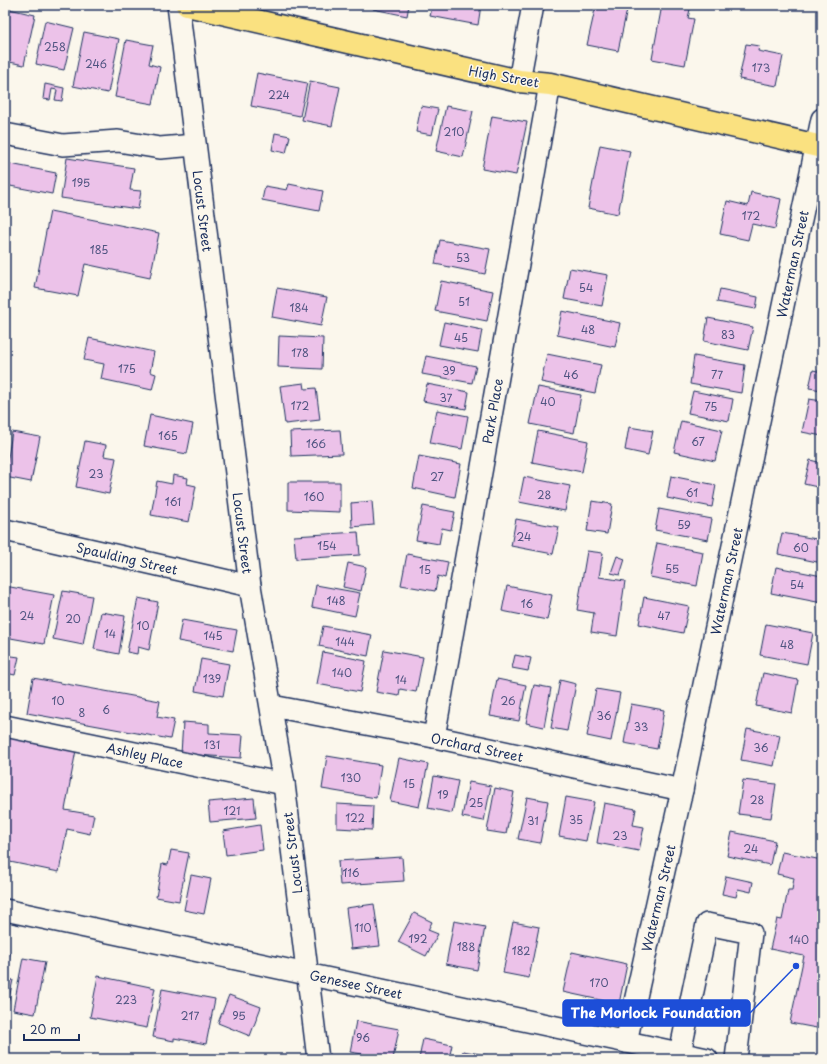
<svg xmlns="http://www.w3.org/2000/svg" width="827" height="1064" font-family="'Playpen Sans',sans-serif">
<style>
.building{fill:#ecc2e9;stroke:#1b2f5e}
.lines{fill:none;stroke-linecap:round;stroke-linejoin:round}
.minor-casing{stroke:#1b2f5e;stroke-width:24}
.major-casing{stroke:#1b2f5e;stroke-width:25}
.minor{stroke:#fbf7ec;stroke-width:21}
.major{stroke:#fae180;stroke-width:22}
.labels{text-anchor:middle;dominant-baseline:central;stroke-width:3;stroke-linejoin:round;paint-order:stroke}
.number-label{font-size:11px;fill:#4f5481}
.street-label{font-size:13px;fill:#1b2f5e;stroke:#fbf7ec}
.leader{fill:none;stroke:#1d4ed8;stroke-width:1.5}
.callout-dot{fill:#1d4ed8;stroke:#fbf7ec;stroke-width:1.5}
.callout{fill:#1d4ed8;stroke:#1d4ed8;stroke-width:1.5}
.callout-label{font-size:14px;text-anchor:middle;font-weight:bold;fill:#fff}
</style>
<rect width="100%" height="100%" fill="#fbf7ec"/>
<filter id="ink" filterUnits="userSpaceOnUse"><feTurbulence type="fractalNoise" baseFrequency=".025" numOctaves="2"/><feDisplacementMap in="SourceGraphic" scale="8" xChannelSelector="R" yChannelSelector="G"/><feConvolveMatrix kernelMatrix="1 2 1 2 8 2 1 2 1" color-interpolation-filters="sRGB"/></filter>
<g filter="url(#ink)">
<!-- building -->
<g class="building">
<path d="M374 5H409L407 16 373 9Z"/>
<path d="M433 5H481L478 25 430 16Z"/>
<path d="M596 5H628L618 51 587 45Z"/>
<path d="M662 5H691L688 18 694 19 685 65 652 59Z"/>
<path d="M5 8 35 15 24 65 5 61Z"/>
<path d="M45 21 74 28 64 70 36 64Z"/>
<path d="M84 32 119 39 108 93 73 86Z"/>
<path d="M126 40 153 45 149 64 160 67 153 104 115 97Z"/>
<path d="M746 44 759 46 758 51 783 56 777 86 739 79Z"/>
<path d="M257 73 307 83 300 116 251 106Z"/>
<path d="M310 81 340 87 332 126 302 120Z"/>
<path d="M45 84 64 88 62 101 55 100 57 90 52 89 50 100 43 99Z"/>
<path d="M421 106 438 109 432 135 416 132Z"/>
<path d="M446 106 473 111 463 157 436 151Z"/>
<path d="M492 116 527 122 516 175 482 169Z"/>
<path d="M275 133 290 136 286 153 272 150Z"/>
<path d="M600 145 630 151 618 214 588 208Z"/>
<path d="M67 158 134 168 130 190 141 191 138 209 61 198Z"/>
<path d="M5 163 56 173 52 194 5 185Z"/>
<path d="M289 184 323 191 319 211 262 200 265 186 287 190Z"/>
<path d="M751 192 781 199 775 229 752 224 748 240 720 234 727 201 748 206Z"/>
<path d="M50 211 159 233 150 278 85 264 78 296 35 288Z"/>
<path d="M440 240 490 249 485 274 435 264Z"/>
<path d="M570 268 608 275 602 306 564 299Z"/>
<path d="M441 281 493 291 487 321 435 311Z"/>
<path d="M277 288 327 297 321 326 272 317Z"/>
<path d="M720 289 758 297 756 309 717 302Z"/>
<path d="M562 311 620 323 615 347 557 335Z"/>
<path d="M708 318 753 327 748 350 704 341Z"/>
<path d="M444 322 482 330 478 352 439 345Z"/>
<path d="M279 336 323 338 322 369 278 367Z"/>
<path d="M89 338 154 352 150 372 156 374 152 390 101 379 104 364 84 360Z"/>
<path d="M822 341V360L818 359Z"/>
<path d="M547 354 601 365 595 393 541 382Z"/>
<path d="M426 356 476 366 472 383 422 374Z"/>
<path d="M694 356 745 365 741 393 690 384Z"/>
<path d="M813 370 822 372V390L809 388Z"/>
<path d="M304 383 305 389 316 388 320 420 285 424 280 386Z"/>
<path d="M427 384 469 392 466 409 423 401Z"/>
<path d="M538 387 581 395 574 433 530 424Z"/>
<path d="M693 391 733 399 729 421 688 413Z"/>
<path d="M809 399 822 401V436L802 432Z"/>
<path d="M437 410 468 416 462 449 430 443Z"/>
<path d="M150 415 193 424 187 454 144 446Z"/>
<path d="M681 421 722 430 715 461 674 452Z"/>
<path d="M629 427 653 431 648 455 625 450Z"/>
<path d="M340 430 342 454 291 456 290 432Z"/>
<path d="M538 431 588 441 582 472 532 462Z"/>
<path d="M12 432 40 437 31 482 5 477Z"/>
<path d="M85 441 106 445 104 456 116 458 109 494 76 487Z"/>
<path d="M419 456 461 464 455 497 413 488Z"/>
<path d="M810 460 822 463V488L804 484Z"/>
<path d="M173 475 188 478 187 484 196 486 189 522 151 515 157 481 172 484Z"/>
<path d="M671 476 716 485 712 507 667 498Z"/>
<path d="M524 477 570 486 565 511 519 502Z"/>
<path d="M288 482H340V512L288 510Z"/>
<path d="M372 501 374 525 352 527 351 503Z"/>
<path d="M592 501 612 504 607 534 587 531Z"/>
<path d="M423 506 455 512 451 530 442 528 439 544 416 540Z"/>
<path d="M659 509 712 519 708 540 655 530Z"/>
<path d="M516 519 559 527 553 554 511 546Z"/>
<path d="M358 532 360 555 296 559 294 536Z"/>
<path d="M782 533 822 540V563L778 554Z"/>
<path d="M657 543 703 552 697 586 650 577Z"/>
<path d="M587 551 603 553 599 577 625 581 617 636 591 632 594 613 577 610Z"/>
<path d="M407 554 448 562 445 578 438 576 435 591 401 585Z"/>
<path d="M617 556 625 559 620 575 611 573Z"/>
<path d="M348 563 366 567 361 591 343 587Z"/>
<path d="M776 567 822 576V603L771 593Z"/>
<path d="M316 585 360 593 355 616 312 607Z"/>
<path d="M5 586 54 595 44 644 5 637Z"/>
<path d="M507 586 552 595 547 620 502 611Z"/>
<path d="M63 591 92 596 83 645 53 639Z"/>
<path d="M644 597 689 606 683 633 639 624Z"/>
<path d="M138 598 158 602 149 650 138 647 137 654 127 652Z"/>
<path d="M101 612 125 616 119 654 94 649Z"/>
<path d="M182 620 237 630 233 651 178 641Z"/>
<path d="M766 624 813 633 807 664 760 655Z"/>
<path d="M323 626 372 635 368 656 319 646Z"/>
<path d="M384 650 423 657 416 692 400 689 399 696 376 692Z"/>
<path d="M323 652 366 661 360 692 317 684Z"/>
<path d="M5 655 19 657 15 675 6 673 5 677Z"/>
<path d="M515 655 531 658 528 671 512 668Z"/>
<path d="M201 659 229 664 223 696 195 691Z"/>
<path d="M763 673 798 680 792 713 756 706Z"/>
<path d="M33 678 160 701 157 717 174 720 170 739 27 713Z"/>
<path d="M497 679 526 685 519 721 490 716Z"/>
<path d="M560 680 576 684 567 731 551 728Z"/>
<path d="M534 685 551 688 544 727 526 723Z"/>
<path d="M596 689 620 693 611 741 587 736Z"/>
<path d="M631 704 664 710 657 749 624 743Z"/>
<path d="M183 722 209 724V733L243 735 241 758 181 754Z"/>
<path d="M747 729 780 735 774 766 741 760Z"/>
<path d="M5 736 76 750 65 810 94 815 90 834 67 829 59 872 5 861Z"/>
<path d="M327 756 381 765 376 798 322 789Z"/>
<path d="M399 758 428 764 419 807 390 801Z"/>
<path d="M434 776 458 781 452 813 428 808Z"/>
<path d="M743 780 776 784 771 818 738 814Z"/>
<path d="M469 782 491 786 484 821 462 817Z"/>
<path d="M495 788 514 792 506 834 487 831Z"/>
<path d="M527 797 548 801 540 843 518 839Z"/>
<path d="M566 797 594 802 586 841 559 836Z"/>
<path d="M254 798 256 818 210 822 208 802Z"/>
<path d="M604 803 636 809 633 825 644 827 639 851 597 843Z"/>
<path d="M337 804 373 806 372 830 337 828Z"/>
<path d="M260 825 263 850 226 855 223 831Z"/>
<path d="M732 832 775 841 770 865 727 856Z"/>
<path d="M171 850 189 853 179 901 156 897 162 864 168 865Z"/>
<path d="M782 852 822 860V1029L790 1023 804 956 770 949 777 919 782 920 788 890H792L794 878 777 874Z"/>
<path d="M402 857 404 881 340 885 338 861Z"/>
<path d="M191 875 211 879 204 914 184 910Z"/>
<path d="M726 876 753 882 751 892 738 889 736 897 722 894Z"/>
<path d="M374 904 380 946 351 949 346 908Z"/>
<path d="M414 913 432 922 428 930 438 934 426 956 398 942Z"/>
<path d="M454 921 485 927 477 970 446 964Z"/>
<path d="M513 922 539 927 529 978 503 973Z"/>
<path d="M572 952 627 964 619 1004 563 992Z"/>
<path d="M5 953 10 954 5 978 13 980 8 1003 5 1002Z"/>
<path d="M23 958 45 962 35 1014 13 1010Z"/>
<path d="M98 976 155 988 147 1028 90 1017Z"/>
<path d="M162 989 215 999 206 1044 174 1038V1041L153 1037Z"/>
<path d="M229 995 261 1007 250 1036 218 1023Z"/>
<path d="M356 1021 399 1029 393 1059 350 1052Z"/>
<path d="M423 1039 452 1045 449 1059H419Z"/>
<path d="M463 1051 503 1058V1059H461Z"/>
</g>
<g class="lines">
<defs>
<g id="minor">
<path d="M178 5 250 586 284 784 318 1059"/>
<path d="M519 81 533 5"/>
<path d="M5 134 63 145 118 141 160 148 195 145"/>
<path d="M5 530 250 586"/>
<path d="M272 706 434 737 682 790"/>
<path d="M5 726 284 784"/>
<path d="M434 737 550 84"/>
<path d="M5 910 707 1059"/>
<path d="M626 1042 682 790 822 119"/>
<path d="M680 1053 707 924 751 933 736 1059"/>
</g>
<path id="major" d="M187 5 519 81 550 84 822 147"/>
</defs>
<!-- minor casing -->
<use href="#minor" class="minor-casing"/>
<!-- major casing -->
<use href="#major" class="major-casing"/>
<!-- minor -->
<use href="#minor" class="minor"/>
<!-- major -->
<use href="#major" class="major"/>
</g>
</g>
<g class="labels">
<!-- number labels -->
<g class="number-label">
<text x="55" y="46">258</text>
<text x="96" y="63">246</text>
<text x="761" y="67">173</text>
<text x="279" y="94">224</text>
<text x="454" y="131">210</text>
<text x="81" y="182">195</text>
<text x="751" y="215">172</text>
<text x="99" y="249">185</text>
<text x="463" y="257">53</text>
<text x="586" y="287">54</text>
<text x="464" y="301">51</text>
<text x="299" y="307">184</text>
<text x="588" y="329">48</text>
<text x="728" y="334">83</text>
<text x="461" y="337">45</text>
<text x="300" y="352">178</text>
<text x="127" y="368">175</text>
<text x="449" y="370">39</text>
<text x="571" y="374">46</text>
<text x="717" y="374">77</text>
<text x="446" y="397">37</text>
<text x="548" y="401">40</text>
<text x="300" y="405">172</text>
<text x="711" y="406">75</text>
<text x="168" y="435">165</text>
<text x="698" y="441">67</text>
<text x="316" y="443">166</text>
<text x="96" y="473">23</text>
<text x="437" y="476">27</text>
<text x="692" y="492">61</text>
<text x="544" y="494">28</text>
<text x="314" y="496">160</text>
<text x="173" y="501">161</text>
<text x="684" y="524">59</text>
<text x="524" y="536">24</text>
<text x="327" y="545">154</text>
<text x="801" y="547">60</text>
<text x="672" y="568">55</text>
<text x="425" y="569">15</text>
<text x="797" y="584">54</text>
<text x="336" y="600">148</text>
<text x="527" y="603">16</text>
<text x="27" y="615">24</text>
<text x="664" y="615">47</text>
<text x="73" y="618">20</text>
<text x="143" y="625">10</text>
<text x="110" y="633">14</text>
<text x="213" y="635">145</text>
<text x="345" y="641">144</text>
<text x="787" y="644">48</text>
<text x="342" y="672">140</text>
<text x="212" y="678">139</text>
<text x="401" y="679">14</text>
<text x="58" y="700">10</text>
<text x="508" y="700">26</text>
<text x="106" y="709">6</text>
<text x="82" y="712">8</text>
<text x="604" y="715">36</text>
<text x="641" y="726">33</text>
<text x="212" y="744">131</text>
<text x="761" y="747">36</text>
<text x="351" y="777">130</text>
<text x="409" y="783">15</text>
<text x="443" y="794">19</text>
<text x="757" y="799">28</text>
<text x="476" y="802">25</text>
<text x="232" y="810">121</text>
<text x="355" y="817">122</text>
<text x="576" y="819">35</text>
<text x="533" y="820">31</text>
<text x="620" y="835">23</text>
<text x="751" y="848">24</text>
<text x="351" y="872">116</text>
<text x="363" y="927">110</text>
<text x="418" y="938">192</text>
<text x="799" y="939">140</text>
<text x="466" y="946">188</text>
<text x="521" y="950">182</text>
<text x="599" y="982">170</text>
<text x="126" y="999">223</text>
<text x="190" y="1015">217</text>
<text x="239" y="1015">95</text>
<text x="363" y="1037">96</text>
</g>
<!-- street labels -->
<g class="street-label">
<text transform="translate(504 76) rotate(10)">High Street</text>
<text transform="translate(203 211) rotate(83)">Locust Street</text>
<text transform="translate(792 264) rotate(-78)">Waterman Street</text>
<text transform="translate(492 411) rotate(-80)">Park Place</text>
<text transform="translate(243 533) rotate(83)">Locust Street</text>
<text transform="translate(127 558) rotate(13)">Spaulding Street</text>
<text transform="translate(726 581) rotate(-78)">Waterman Street</text>
<text transform="translate(477 747) rotate(12)">Orchard Street</text>
<text transform="translate(145 755) rotate(12)">Ashley Place</text>
<text transform="translate(292 853) rotate(-97)">Locust Street</text>
<text transform="translate(658 898) rotate(-77)">Waterman Street</text>
<text transform="translate(356 984) rotate(12)">Genesee Street</text>
</g>
</g>
<!-- callouts -->
<path class="leader" d="M796 966L750 1013"/>
<circle class="callout-dot" cx="796" cy="966" r="4"/>
<rect class="callout" x="563" y="1000" width="187" height="26" rx="4"/>
<g class="callout-label">
<text x="656" y="1018">The Morlock Foundation</text>
</g>
<!-- margin -->
<rect width="827" height="1064" fill="none" stroke="#fbf7ec" stroke-width="20"/>
<rect x="10" y="10" width="807" height="1044" fill="none" stroke="#1b2f5e" stroke-width="1.5" filter="url(#ink)"/>
<!-- scale -->
<path d="M24 1034v6h55v-6" fill="none" stroke="#1b2f5e" stroke-width="2"/>
<text x="30" y="1034" font-size="12" fill="#1b2f5e" stroke="#fbf7ec" stroke-width="3" paint-order="stroke">20 m</text>
</svg>
